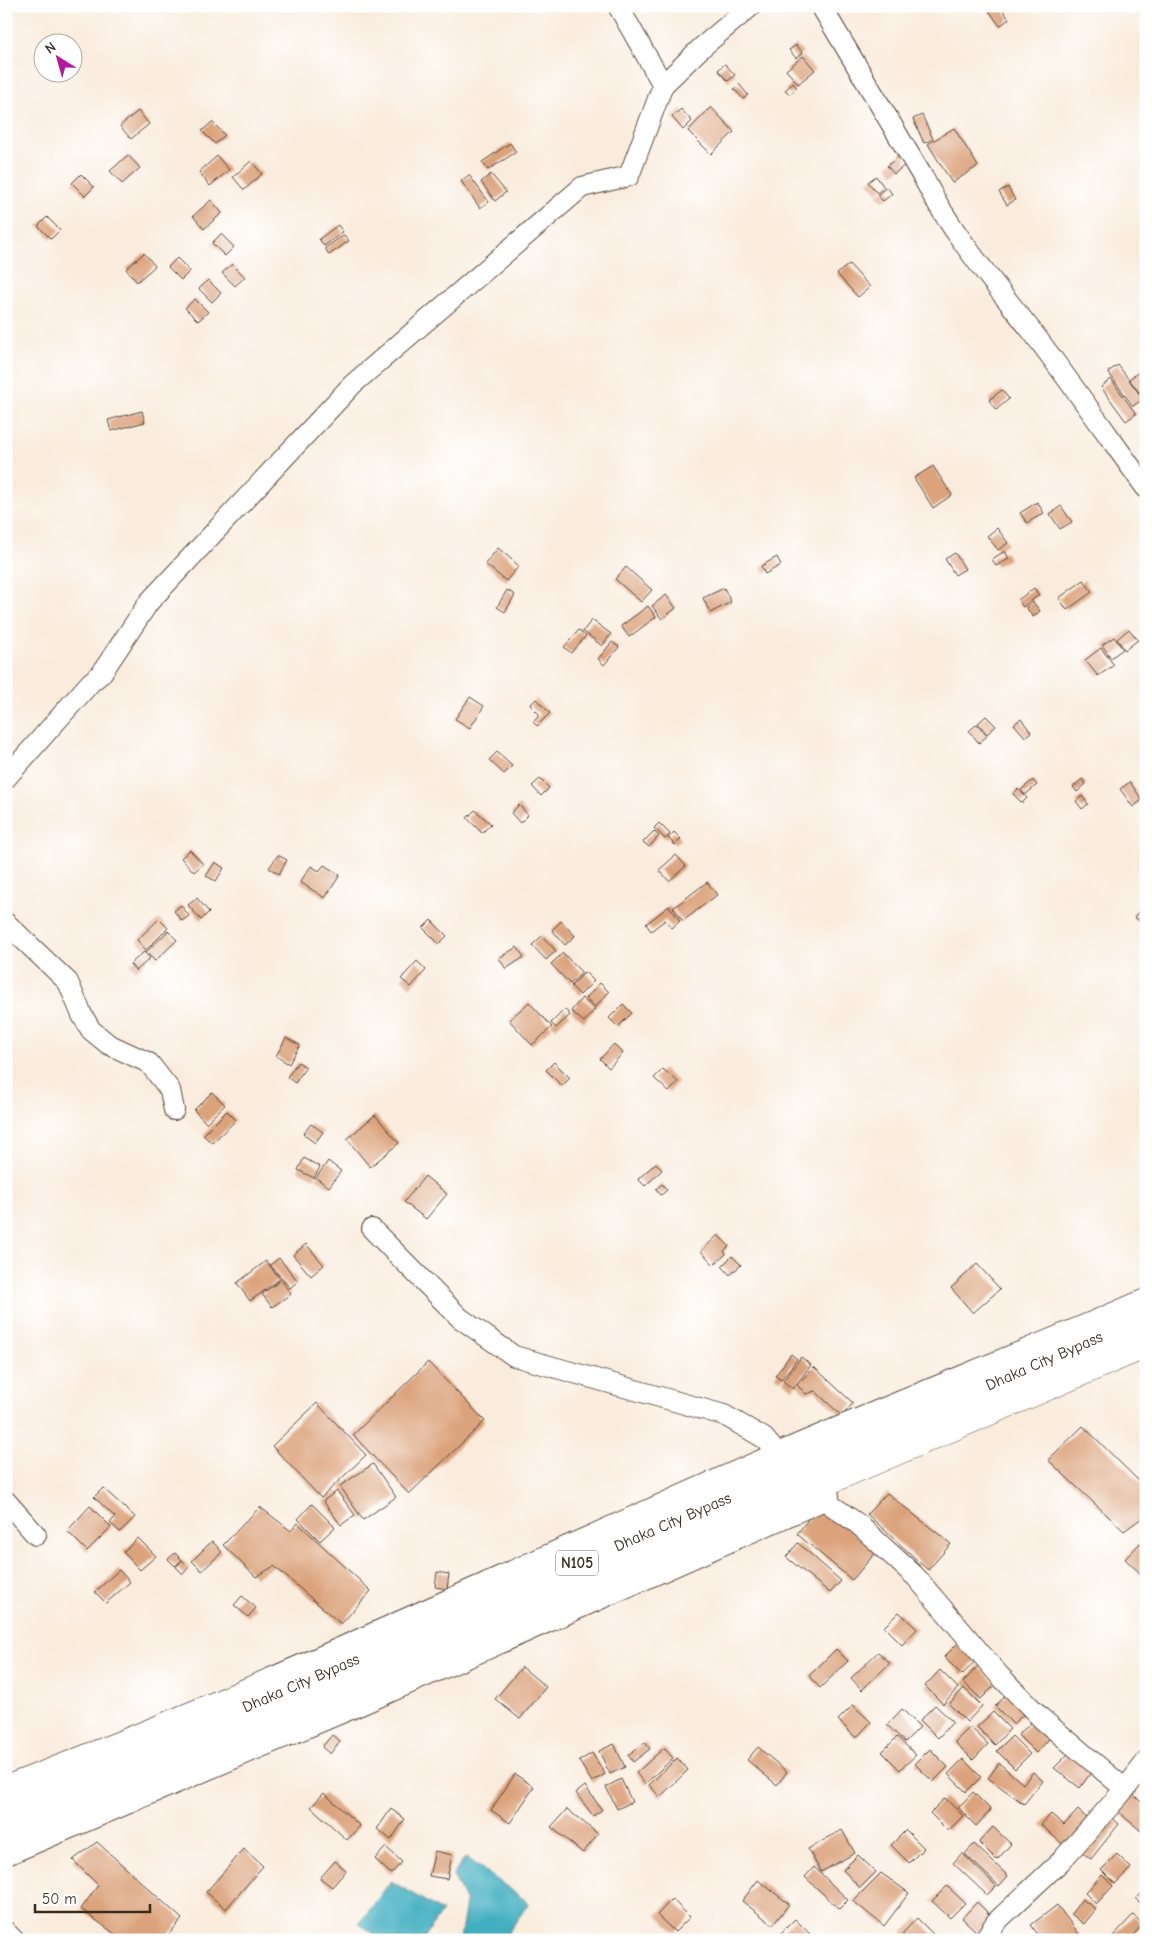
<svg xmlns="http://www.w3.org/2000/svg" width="1152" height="1946" font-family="'Comic Neue',sans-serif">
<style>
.water{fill:#43afc1;stroke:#3f6c70}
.building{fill:#dba37c}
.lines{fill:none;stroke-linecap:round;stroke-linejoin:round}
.minor-casing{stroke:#58473b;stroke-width:22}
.major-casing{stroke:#58473b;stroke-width:28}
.highway-casing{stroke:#58473b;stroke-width:29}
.minor{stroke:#fff;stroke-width:20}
.major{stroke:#fff;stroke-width:26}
.highway{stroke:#fff;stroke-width:28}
.labels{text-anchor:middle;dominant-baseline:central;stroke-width:4;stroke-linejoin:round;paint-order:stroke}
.shield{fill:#fff;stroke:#766a62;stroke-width:1}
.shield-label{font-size:15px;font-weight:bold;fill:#3b2a1e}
.street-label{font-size:16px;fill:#3b2a1e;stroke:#fff}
</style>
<rect width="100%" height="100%" fill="#fff"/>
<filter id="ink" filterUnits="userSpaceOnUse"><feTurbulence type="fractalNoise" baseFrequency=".02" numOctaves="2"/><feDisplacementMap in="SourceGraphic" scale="10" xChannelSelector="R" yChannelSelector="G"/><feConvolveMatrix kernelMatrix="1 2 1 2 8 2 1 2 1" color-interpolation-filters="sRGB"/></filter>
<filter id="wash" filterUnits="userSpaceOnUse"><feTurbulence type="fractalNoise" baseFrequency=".0096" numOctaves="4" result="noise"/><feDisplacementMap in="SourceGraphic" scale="20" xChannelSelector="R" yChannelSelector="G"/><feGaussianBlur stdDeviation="1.12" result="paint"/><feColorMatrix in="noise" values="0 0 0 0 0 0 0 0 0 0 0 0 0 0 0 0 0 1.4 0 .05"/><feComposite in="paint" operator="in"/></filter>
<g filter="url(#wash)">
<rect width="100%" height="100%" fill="#f9ecdd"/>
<!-- water -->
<g class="water">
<path d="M466 1857 529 1903 503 1940H460L466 1902 453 1875Z"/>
<path d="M391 1881 442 1911 423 1940H382L359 1924Z"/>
</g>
<g id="blocks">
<!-- building -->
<g class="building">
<path d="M990 6H1000L1009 19 1000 26 987 8Z"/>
<path d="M796 45 803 53 796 58 789 50Z"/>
<path d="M803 56 815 70 798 84 786 70Z"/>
<path d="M725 64 735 75 728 81 718 70Z"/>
<path d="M793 83 797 88 790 94 785 90Z"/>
<path d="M739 84 748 95 743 99 734 89Z"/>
<path d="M711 107 734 132 711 154 688 131Z"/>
<path d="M681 109 692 121 683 130 672 117Z"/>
<path d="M138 111 149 124 131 139 120 126Z"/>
<path d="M922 115 933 139 924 143 913 119Z"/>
<path d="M212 122 225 135 215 144 202 131Z"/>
<path d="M954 128 978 166 952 183 928 144Z"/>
<path d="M510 143 516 152 488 170 482 162Z"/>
<path d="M906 150 905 165 894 174 887 166Z"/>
<path d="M128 155 140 168 122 184 110 171Z"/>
<path d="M217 156 229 170 210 186 199 172Z"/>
<path d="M251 161 262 174 244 190 233 177Z"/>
<path d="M81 174 94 187 85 196 72 183Z"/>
<path d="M491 174 506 192 495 201 481 182Z"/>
<path d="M469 175 489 202 480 208 461 181Z"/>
<path d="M876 176 884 187 877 193 868 182Z"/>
<path d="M887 187 892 194 883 201 877 195Z"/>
<path d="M1008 187 1015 200 1007 205 999 192Z"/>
<path d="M211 200 222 213 204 229 193 216Z"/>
<path d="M47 217 60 230 51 239 38 226Z"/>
<path d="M338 225 343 232 324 246 319 239Z"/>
<path d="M221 234 234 247 225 256 212 243Z"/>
<path d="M344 235 349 241 329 255 325 248Z"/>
<path d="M144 253 155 266 137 282 126 269Z"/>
<path d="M177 258 190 271 181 280 168 267Z"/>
<path d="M232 264 245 277 235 286 222 273Z"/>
<path d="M849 264 870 287 858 297 837 274Z"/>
<path d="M208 280 221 293 212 302 199 289Z"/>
<path d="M195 299 208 312 198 321 185 308Z"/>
<path d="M1118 365 1143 399 1133 406 1108 372Z"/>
<path d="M1139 372 1146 380V394L1142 396 1129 379Z"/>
<path d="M1111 379 1136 414 1126 421 1101 387Z"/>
<path d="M1002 390 1009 399 996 410 989 400Z"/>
<path d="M142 411 145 422 111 431 108 420Z"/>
<path d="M933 466 952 495 933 508 914 478Z"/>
<path d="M1037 502 1044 513 1027 523 1020 513Z"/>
<path d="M1061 506 1072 522 1060 529 1050 514Z"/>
<path d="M997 528 1008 543 998 550 987 536Z"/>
<path d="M498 548 519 566 506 581 485 564Z"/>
<path d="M1005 551 1009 559 996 566 992 559Z"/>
<path d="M955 553 965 569 955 575 945 559Z"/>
<path d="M777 557 781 565 765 574 761 566Z"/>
<path d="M626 567 652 590 641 602 615 579Z"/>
<path d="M1084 580 1092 592 1067 610 1059 598Z"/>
<path d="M724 588 731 602 710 613 703 598Z"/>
<path d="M1034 588 1039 595 1023 607 1018 600Z"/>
<path d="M507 590 515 595 505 612 497 607Z"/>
<path d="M666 595 676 608 662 619 652 606Z"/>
<path d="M1033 602 1040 611 1033 617 1026 607Z"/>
<path d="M648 606 656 617 629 637 621 626Z"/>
<path d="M592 620 611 634 602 646 583 631Z"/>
<path d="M1129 629 1138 640 1125 650 1117 639Z"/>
<path d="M579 630 586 636 571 653 564 647Z"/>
<path d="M1114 637 1123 649 1111 658 1102 645Z"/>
<path d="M612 642 619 647 604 665 598 659Z"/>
<path d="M1101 648 1114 665 1098 676 1085 660Z"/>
<path d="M470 697 484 706 470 728 455 719Z"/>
<path d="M536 699 550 713 537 726 533 722 540 715 530 705Z"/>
<path d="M986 716 996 726 987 734 978 723Z"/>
<path d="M1021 719 1031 732 1025 737 1014 724Z"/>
<path d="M977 724 987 736 979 743 969 731Z"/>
<path d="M497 752 512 766 504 774 489 760Z"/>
<path d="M540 779 549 788 541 796 532 786Z"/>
<path d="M1082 779 1086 784 1077 792 1073 787Z"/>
<path d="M1033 780 1037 785 1025 795 1021 790Z"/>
<path d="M1130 782 1142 800 1133 807 1120 789Z"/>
<path d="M1018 789 1027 798 1022 803 1013 794Z"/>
<path d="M1082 796 1088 804 1082 809 1076 801Z"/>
<path d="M519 805 528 815 520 823 511 813Z"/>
<path d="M475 810 491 824 482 833 467 818Z"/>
<path d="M659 823 670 834 665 839 654 828Z"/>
<path d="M654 831 659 836 649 847 643 842Z"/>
<path d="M674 832 681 839 675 845 668 838Z"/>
<path d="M190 850 203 864 194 872 181 858Z"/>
<path d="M278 855 287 860 279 874 269 868Z"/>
<path d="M676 855 686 866 669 881 659 870Z"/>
<path d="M215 862 224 868 216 881 206 876Z"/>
<path d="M324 865 340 875 325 898 300 882 311 866 319 871Z"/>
<path d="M707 882 717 895 683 921 673 908Z"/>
<path d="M197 898 209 912 201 920 188 905Z"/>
<path d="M1146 902V917L1142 923 1134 917Z"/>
<path d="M181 905 189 916 182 921 174 911Z"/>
<path d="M669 906 680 921 672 928 665 920 651 931 646 924Z"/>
<path d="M159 919 168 928 146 950 137 940Z"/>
<path d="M431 920 447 936 439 944 423 928Z"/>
<path d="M561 921 575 936 565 945 552 930Z"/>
<path d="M168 931 177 940 155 961 146 952Z"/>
<path d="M542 936 556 951 546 960 532 945Z"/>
<path d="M517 947 524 957 506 969 499 958Z"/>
<path d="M144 952 150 958 136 971 130 964Z"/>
<path d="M563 953 582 973 570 984 551 964Z"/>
<path d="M417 961 426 970 411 987 401 979Z"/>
<path d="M585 972 594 981 580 995 571 986Z"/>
<path d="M600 983 609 992 595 1007 586 998Z"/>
<path d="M582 998 595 1009 584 1022 571 1011Z"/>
<path d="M529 1002 552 1027 532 1045 509 1020Z"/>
<path d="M623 1004 632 1013 618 1027 609 1018Z"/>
<path d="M565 1009 570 1015 556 1028 551 1023Z"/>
<path d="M286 1038 300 1045 289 1064 276 1056Z"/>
<path d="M614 1044 623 1053 609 1068 600 1059Z"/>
<path d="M298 1062 306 1067 295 1083 287 1077Z"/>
<path d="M554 1062 570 1078 562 1086 546 1070Z"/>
<path d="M663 1069 678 1082 669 1092 654 1078Z"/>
<path d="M212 1092 225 1105 206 1123 194 1110Z"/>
<path d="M227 1111 236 1120 212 1143 203 1135Z"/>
<path d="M375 1115 399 1143 370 1167 347 1139Z"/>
<path d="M311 1124 323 1132 315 1143 303 1134Z"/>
<path d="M304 1158 320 1167 314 1178 298 1170Z"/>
<path d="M328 1161 341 1171 329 1187 316 1178Z"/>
<path d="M656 1163 662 1170 645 1186 638 1179Z"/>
<path d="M425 1176 447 1194 426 1219 404 1202Z"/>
<path d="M662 1184 667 1190 661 1195 656 1189Z"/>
<path d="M718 1235 729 1246 724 1251 726 1254 714 1265 701 1251Z"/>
<path d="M306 1244 324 1265 311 1276 293 1255Z"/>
<path d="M732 1256 741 1265 730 1275 722 1266Z"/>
<path d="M279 1258 298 1281 290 1288 270 1265Z"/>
<path d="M266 1261 280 1279 250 1301 237 1283Z"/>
<path d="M977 1264 1000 1289 973 1313 951 1288Z"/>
<path d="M281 1280 291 1294 272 1307 262 1294Z"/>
<path d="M791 1354 797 1359 781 1380 775 1376Z"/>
<path d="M801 1357 811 1365 793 1389 783 1381Z"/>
<path d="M428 1362 485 1421 409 1494 353 1435Z"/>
<path d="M814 1367 853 1403 842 1416 815 1391 806 1394 797 1385Z"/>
<path d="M317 1403 366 1455 321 1498 272 1446Z"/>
<path d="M1083 1426 1146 1488V1515L1124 1531 1048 1460Z"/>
<path d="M373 1464 396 1497 363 1520 340 1486Z"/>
<path d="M103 1488 135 1517 120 1532 110 1523 115 1517 94 1497Z"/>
<path d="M337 1491 355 1515 341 1525 323 1501Z"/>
<path d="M887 1493 951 1544 928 1570 867 1514Z"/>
<path d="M312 1504 335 1527 320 1541 298 1519Z"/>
<path d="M820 1504 876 1552 852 1580 797 1534Z"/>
<path d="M90 1506 111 1527 87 1551 67 1531Z"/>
<path d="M260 1507 291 1531 298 1523 371 1591 341 1624 274 1566 256 1577 223 1545Z"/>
<path d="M138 1538 156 1556 140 1570 123 1552Z"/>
<path d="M212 1541 222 1552 202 1571 192 1561Z"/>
<path d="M798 1543 841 1581 830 1593 786 1557Z"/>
<path d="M1140 1543 1146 1549V1574L1143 1576 1125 1559Z"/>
<path d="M175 1553 182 1560 175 1566 168 1559Z"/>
<path d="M182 1560 189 1567 183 1574 176 1567Z"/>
<path d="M119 1570 130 1582 106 1603 95 1592Z"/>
<path d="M437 1572 449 1574 447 1589 435 1587Z"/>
<path d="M242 1596 256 1608 248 1617 234 1605Z"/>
<path d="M899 1612 917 1629 902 1645 884 1627Z"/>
<path d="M959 1642 977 1659 962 1675 944 1657Z"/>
<path d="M836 1649 848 1661 820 1688 809 1676Z"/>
<path d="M878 1652 890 1663 862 1690 851 1678Z"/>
<path d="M978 1666 996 1684 981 1699 963 1682Z"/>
<path d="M522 1667 546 1687 520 1719 495 1699Z"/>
<path d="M940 1670 958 1688 943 1704 925 1686Z"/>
<path d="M964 1688 982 1706 967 1722 949 1704Z"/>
<path d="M1011 1691 1029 1709 1013 1724 995 1706Z"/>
<path d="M853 1705 871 1722 856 1738 838 1720Z"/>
<path d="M935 1705 953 1722 938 1738 920 1720Z"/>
<path d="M902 1709 920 1727 905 1742 887 1725Z"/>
<path d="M993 1712 1010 1729 995 1745 977 1727Z"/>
<path d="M1034 1720 1051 1737 1036 1753 1018 1735Z"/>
<path d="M970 1727 988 1744 973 1760 955 1742Z"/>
<path d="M332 1735 340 1741 330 1754 322 1747Z"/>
<path d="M1012 1736 1030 1754 1015 1769 997 1751Z"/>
<path d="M897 1737 916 1755 900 1770 882 1752Z"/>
<path d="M645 1742 650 1749 633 1762 628 1755Z"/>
<path d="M614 1744 625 1767 610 1774 599 1751Z"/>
<path d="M758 1747 787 1772 777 1785 747 1760Z"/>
<path d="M664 1748 673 1758 645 1784 636 1773Z"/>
<path d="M930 1749 948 1767 933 1782 915 1764Z"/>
<path d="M592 1753 605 1774 592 1782 579 1761Z"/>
<path d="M1068 1754 1092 1771 1080 1788 1054 1768Z"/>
<path d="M677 1758 688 1770 660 1797 649 1785Z"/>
<path d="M963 1759 981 1777 966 1792 948 1774Z"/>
<path d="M999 1763 1023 1784 1033 1772 1043 1781 1024 1804 988 1778Z"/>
<path d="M515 1774 534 1787 510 1823 491 1810Z"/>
<path d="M621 1779 632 1802 617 1809 606 1787Z"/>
<path d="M585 1786 602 1810 593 1816 576 1793Z"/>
<path d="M973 1792 991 1810 976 1826 958 1808Z"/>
<path d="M324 1793 360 1826 347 1840 311 1807Z"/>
<path d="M1133 1794 1146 1807V1835L1117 1811Z"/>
<path d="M945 1798 963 1816 948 1831 930 1813Z"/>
<path d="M391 1809 405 1819 391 1840 377 1829Z"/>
<path d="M567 1809 598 1834 583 1853 551 1827Z"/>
<path d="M1078 1810 1091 1822 1068 1849 1041 1825 1051 1814 1064 1825Z"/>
<path d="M1108 1814 1119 1824 1091 1859 1078 1849Z"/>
<path d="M993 1827 1011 1844 997 1860 979 1842Z"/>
<path d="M842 1830 855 1853 821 1872 808 1849Z"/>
<path d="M906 1830 924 1848 909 1863 891 1845Z"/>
<path d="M97 1842 182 1919 164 1940H123L81 1909 98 1885 73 1860Z"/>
<path d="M974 1844 1008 1876 999 1886 965 1854Z"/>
<path d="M386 1847 402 1862 391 1874 375 1859Z"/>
<path d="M244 1849 263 1866 226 1909 206 1892Z"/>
<path d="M435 1851 452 1855 447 1879 429 1876Z"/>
<path d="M962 1853 996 1886 987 1895 953 1863Z"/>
<path d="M1117 1854 1131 1868 1115 1884 1101 1870Z"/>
<path d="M858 1855 876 1872 860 1888 843 1870Z"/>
<path d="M335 1861 346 1871 332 1887 320 1878Z"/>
<path d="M814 1867 848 1900 839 1909 805 1877Z"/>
<path d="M881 1873 909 1893 884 1926 853 1901Z"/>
<path d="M1102 1875 1113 1886 1096 1904 1085 1893Z"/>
<path d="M758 1880 789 1904 773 1925 742 1901Z"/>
<path d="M947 1886 965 1903 950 1918 932 1901Z"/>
<path d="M1146 1889V1908L1136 1899Z"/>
<path d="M672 1899 690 1917 675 1932 657 1915Z"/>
<path d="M1082 1899 1096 1909 1084 1924 1071 1914Z"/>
<path d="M977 1902 995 1920 980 1935 962 1918Z"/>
<path d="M1057 1905 1082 1938 1080 1940H1042L1031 1925Z"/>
<path d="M1133 1915 1143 1924 1129 1940H1117L1113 1936Z"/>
<path d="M917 1918 935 1936 932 1940H908L902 1934Z"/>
<path d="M795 1919 813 1937 810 1940H786L780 1934Z"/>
</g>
</g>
</g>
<g filter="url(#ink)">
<use href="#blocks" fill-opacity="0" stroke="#58473b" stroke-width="1"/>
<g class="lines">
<defs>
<g id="minor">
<path d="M618 6 663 85"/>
<path d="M821 6 924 179C953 236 995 284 1034 334 1072 384 1109 437 1146 488"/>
<path d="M6 778 91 682 101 674 149 602 353 384 582 187 629 176 663 85 701 48 751 6"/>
<path d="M6 923 68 982 82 1015 91 1030 108 1044 149 1063 170 1090 174 1110"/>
<path d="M372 1229 460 1318 514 1356 724 1415 764 1438 779 1456"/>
<path d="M821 1498 858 1524 915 1576 999 1675 1042 1719 1125 1789"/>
<path d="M6 1501 36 1535"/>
<path d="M6 1932 14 1940"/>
<path d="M984 1940 996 1922 1061 1861 1125 1789 1146 1762"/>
</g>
<g id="major">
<path d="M6 1789C269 1690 521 1567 778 1456 900 1403 1024 1355 1146 1302"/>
<path d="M6 1852 362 1701 826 1496"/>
</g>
<g id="highway">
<path id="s1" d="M6 1807 80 1779 1146 1317"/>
<path d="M6 1829 83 1800 1146 1344"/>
</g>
</defs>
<!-- minor casing -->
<use href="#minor" class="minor-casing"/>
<!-- major casing -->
<use href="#major" class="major-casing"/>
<!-- highway casing -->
<use href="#highway" class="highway-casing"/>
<!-- minor -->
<use href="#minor" class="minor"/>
<!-- major -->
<use href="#major" class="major"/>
<!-- highway -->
<use href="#highway" class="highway"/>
</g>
</g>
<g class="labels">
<!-- shield labels -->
<rect class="shield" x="556" y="1550.5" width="42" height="25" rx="4"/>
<g class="shield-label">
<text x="577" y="1563">N105</text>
</g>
<!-- street labels -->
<g class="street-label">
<text stroke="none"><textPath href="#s1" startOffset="1130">Dhaka City Bypass</textPath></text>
<text stroke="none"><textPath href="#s1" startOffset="725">Dhaka City Bypass</textPath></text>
<text stroke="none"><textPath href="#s1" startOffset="320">Dhaka City Bypass</textPath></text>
</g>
</g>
<!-- margin -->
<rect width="1152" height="1946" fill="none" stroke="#fff" stroke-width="25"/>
<!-- north arrow -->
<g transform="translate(58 58) rotate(323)"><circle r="24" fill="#ffffff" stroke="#b1aaa5"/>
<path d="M0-4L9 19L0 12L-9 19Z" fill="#b5179e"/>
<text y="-8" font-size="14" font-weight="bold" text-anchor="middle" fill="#3b2a1e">N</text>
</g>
<!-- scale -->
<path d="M35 1904v8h115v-8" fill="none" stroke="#3b2a1e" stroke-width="2.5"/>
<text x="42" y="1904" font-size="15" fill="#3b2a1e" stroke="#ffffff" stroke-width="4" paint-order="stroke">50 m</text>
</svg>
